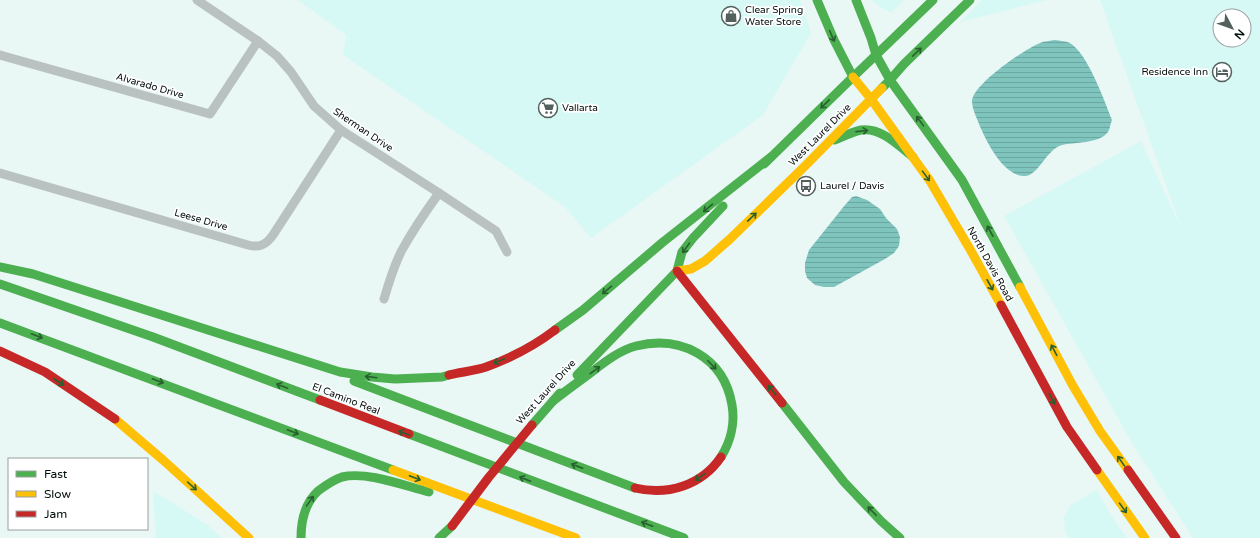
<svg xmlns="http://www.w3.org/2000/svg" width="1260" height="538" font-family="'Varela Round',sans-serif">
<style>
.built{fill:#d6f9f5;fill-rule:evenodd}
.water{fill:url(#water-rules)}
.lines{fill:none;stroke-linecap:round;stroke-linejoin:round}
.street{stroke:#bac2c1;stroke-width:9}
.fast{stroke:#4caf50;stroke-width:9}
.slow{stroke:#ffc107;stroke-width:9}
.jam{stroke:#c62828;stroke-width:9}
.jam-bridge{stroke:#c62828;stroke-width:9}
.oneway{stroke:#275f2e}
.labels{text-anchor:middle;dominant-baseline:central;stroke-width:3.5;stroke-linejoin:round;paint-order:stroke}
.poi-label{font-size:10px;fill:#020f0d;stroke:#fff;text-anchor:start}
.street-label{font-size:10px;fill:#020f0d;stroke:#fff}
</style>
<defs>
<pattern id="water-rules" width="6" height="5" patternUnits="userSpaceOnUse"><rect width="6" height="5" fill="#7fc5be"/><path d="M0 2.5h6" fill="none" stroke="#6ca8a2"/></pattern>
</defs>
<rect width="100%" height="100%" fill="#e9f7f5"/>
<!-- built -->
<g class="built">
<path d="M298 0H800L811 33 763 115 591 238 565 207 343 55 346 35Z"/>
<path d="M873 0H904L891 13 873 2Z"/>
<path d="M982 0H1046L960 22Z"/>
<path d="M1100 0H1260V538H1193L1132 443 1004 216 1141 141 1182 230ZM1220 16H1244V40H1220Z"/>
<path d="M1096 490 1116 523 1127 538H1069L1065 531 1064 518 1070 506Z"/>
<path d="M153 491 206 524 222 538H156Z"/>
</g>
<!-- water -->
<g class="water">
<path d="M1055 40C1060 41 1066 41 1070 43 1088 54 1104 100 1112 120 1110 124 1110 129 1108 132 1099 144 1074 142 1062 145 1046 149 1038 178 1023 176 1001 174 984 137 977 119 975 114 972 107 972 101 973 84 1025 49 1040 43 1044 41 1050 41 1055 40Z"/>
<path d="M856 196 867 200 880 209 886 218 897 229 900 237 899 246 894 253 885 259 834 287H824L815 285 807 278 805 271V263L809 250 845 205 852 197Z"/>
</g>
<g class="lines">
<!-- street -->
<g class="street">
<path d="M197 0 258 41 277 56 291 72 314 106 341 130 439 193 496 231 507 252"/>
<path d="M0 55 210 114 258 41"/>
<path d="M0 173 248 245C259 248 266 245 273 235L341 130"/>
<path d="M384 299C389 282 394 265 402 250 413 230 426 211 439 193"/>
</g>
<!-- fast -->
<g class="fast">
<path d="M856 0 871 38 876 55 890 80 882 88"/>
<path d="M970 0 904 64 890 80 962 180 1020 287"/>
<path d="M876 55 933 0"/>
<path d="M853 77 876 55"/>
<path d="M835 140C844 136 852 132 861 130 881 127 899 146 913 157"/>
<path d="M764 164 853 77 834 40 817 0"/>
<path d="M0 267 33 274 340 372 372 377 395 379 442 377 449 375"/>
<path d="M0 284 153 337 320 400"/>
<path d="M0 323 393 470"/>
<path d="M555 330 583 310 663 242 771 157"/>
<path d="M577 375 677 271 682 252 693 238 723 206"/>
<path d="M354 381 635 488"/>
<path d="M553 401C563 393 574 385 585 377 600 366 617 351 636 346 681 335 724 357 732 405 735 422 731 441 721 457"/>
<path d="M782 403 844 482 881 521 900 538"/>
<path d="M532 425 560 393"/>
<path d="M409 434 684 538"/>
<path d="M301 538C301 521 305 503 318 491 326 485 333 480 342 477 367 471 405 486 429 492"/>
<path d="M439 538 452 526"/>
</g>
<!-- slow -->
<g class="slow">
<path d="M853 77 871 99 930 181 971 251 1001 305"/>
<path d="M677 271 691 269 705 261 730 239 805 166 882 88"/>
<path d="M1020 287 1073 386 1100 431 1128 470"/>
<path d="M115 419 163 460 249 538"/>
<path d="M393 470 576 538"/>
<path d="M1097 470 1145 538"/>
</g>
<!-- jam -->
<g class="jam">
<path d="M677 271 782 403"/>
<path d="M1001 305 1067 427 1097 470"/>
<path d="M0 351 45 372 115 419"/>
<path d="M449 375C461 372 474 371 486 367 511 358 534 346 555 330"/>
<path d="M320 400 409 434"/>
<path d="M1128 470 1176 538"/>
<path d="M635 488C668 496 702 485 721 457"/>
</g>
<!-- jam-bridge -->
<path class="jam-bridge" d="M452 526 489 477 532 425"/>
</g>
<!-- one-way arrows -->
<defs><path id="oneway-shaft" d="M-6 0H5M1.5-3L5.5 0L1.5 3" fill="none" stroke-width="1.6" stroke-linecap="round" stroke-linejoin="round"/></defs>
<g class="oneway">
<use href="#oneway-shaft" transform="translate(832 36) rotate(66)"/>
<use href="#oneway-shaft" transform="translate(917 52) rotate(-44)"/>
<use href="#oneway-shaft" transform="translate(825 104) rotate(136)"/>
<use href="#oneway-shaft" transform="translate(920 121) rotate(-126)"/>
<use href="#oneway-shaft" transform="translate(862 131) rotate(-6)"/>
<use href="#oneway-shaft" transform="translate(926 176) rotate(54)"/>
<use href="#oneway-shaft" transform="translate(708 208) rotate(141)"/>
<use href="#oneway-shaft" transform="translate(752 217) rotate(-44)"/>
<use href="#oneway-shaft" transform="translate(990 231) rotate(-119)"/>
<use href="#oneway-shaft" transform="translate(686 248) rotate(125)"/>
<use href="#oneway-shaft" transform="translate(990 285) rotate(61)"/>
<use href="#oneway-shaft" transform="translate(607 290) rotate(140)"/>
<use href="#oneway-shaft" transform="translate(37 336) rotate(21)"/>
<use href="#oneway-shaft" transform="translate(1054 350) rotate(-118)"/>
<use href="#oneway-shaft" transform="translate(499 361) rotate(158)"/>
<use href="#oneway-shaft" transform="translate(712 365) rotate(46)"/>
<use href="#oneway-shaft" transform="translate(595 370) rotate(-36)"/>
<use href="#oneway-shaft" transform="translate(371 377) rotate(-173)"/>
<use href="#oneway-shaft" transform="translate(158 381) rotate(21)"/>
<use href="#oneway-shaft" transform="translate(59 382) rotate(33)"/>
<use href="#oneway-shaft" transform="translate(282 386) rotate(-159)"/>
<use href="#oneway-shaft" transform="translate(772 390) rotate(-128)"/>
<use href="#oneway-shaft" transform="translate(1052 399) rotate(62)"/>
<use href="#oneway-shaft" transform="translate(293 432) rotate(21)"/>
<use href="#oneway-shaft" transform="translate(404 433) rotate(-159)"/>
<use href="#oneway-shaft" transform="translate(1121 461) rotate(-125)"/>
<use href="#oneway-shaft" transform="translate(577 466) rotate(-159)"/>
<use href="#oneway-shaft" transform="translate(700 477) rotate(145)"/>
<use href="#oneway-shaft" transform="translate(415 478) rotate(21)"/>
<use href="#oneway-shaft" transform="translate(525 479) rotate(-159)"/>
<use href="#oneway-shaft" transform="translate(192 486) rotate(42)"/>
<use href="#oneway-shaft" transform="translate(310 501) rotate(-55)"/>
<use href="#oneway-shaft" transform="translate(1123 508) rotate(54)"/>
<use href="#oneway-shaft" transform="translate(872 511) rotate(-134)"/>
<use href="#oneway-shaft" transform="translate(647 524) rotate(-159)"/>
</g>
<!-- icons -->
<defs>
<symbol id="shop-ring" viewBox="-11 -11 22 22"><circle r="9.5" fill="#fff" stroke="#53605e" stroke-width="1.5"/><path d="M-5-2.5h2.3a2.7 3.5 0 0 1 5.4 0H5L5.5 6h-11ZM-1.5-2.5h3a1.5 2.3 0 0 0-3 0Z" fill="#53605e"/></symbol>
<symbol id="hotel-ring" viewBox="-11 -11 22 22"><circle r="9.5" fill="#fff" stroke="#53605e" stroke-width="1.5"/><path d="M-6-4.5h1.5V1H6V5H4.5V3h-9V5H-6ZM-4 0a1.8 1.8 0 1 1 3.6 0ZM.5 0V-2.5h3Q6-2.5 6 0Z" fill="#53605e"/></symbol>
<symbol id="supermarket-ring" viewBox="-11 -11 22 22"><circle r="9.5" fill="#fff" stroke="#53605e" stroke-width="1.5"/><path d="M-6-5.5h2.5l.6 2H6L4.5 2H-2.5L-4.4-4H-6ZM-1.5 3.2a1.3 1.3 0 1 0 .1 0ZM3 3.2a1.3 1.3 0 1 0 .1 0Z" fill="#53605e"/></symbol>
<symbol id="bus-ring" viewBox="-11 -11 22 22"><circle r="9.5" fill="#fff" stroke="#53605e" stroke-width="1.5"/><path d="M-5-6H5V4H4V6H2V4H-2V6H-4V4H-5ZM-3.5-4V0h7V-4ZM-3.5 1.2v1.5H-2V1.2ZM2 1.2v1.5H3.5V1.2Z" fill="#53605e"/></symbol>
</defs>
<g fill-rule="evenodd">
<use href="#shop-ring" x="720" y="5" width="22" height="22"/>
<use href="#hotel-ring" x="1211" y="61" width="22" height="22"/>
<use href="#supermarket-ring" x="537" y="97" width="22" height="22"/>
<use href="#bus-ring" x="795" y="175" width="22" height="22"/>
</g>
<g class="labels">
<!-- poi labels -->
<g class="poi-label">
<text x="745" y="10">Clear Spring<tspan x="745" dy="12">Water Store</tspan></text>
<text x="1208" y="72" text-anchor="end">Residence Inn</text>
<text x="562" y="108">Vallarta</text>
<text x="820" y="186">Laurel / Davis</text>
</g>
<!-- street labels -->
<g class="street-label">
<text transform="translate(150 86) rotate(16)">Alvarado Drive</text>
<text transform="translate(363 130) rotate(34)">Sherman Drive</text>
<text transform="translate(820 135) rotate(-45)">West Laurel Drive</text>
<text transform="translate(201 220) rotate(16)">Leese Drive</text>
<text transform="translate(990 264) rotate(61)">North Davis Road</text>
<text transform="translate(546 392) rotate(-48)">West Laurel Drive</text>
<text transform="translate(346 399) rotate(21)">El Camino Real</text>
</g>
</g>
<!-- legend -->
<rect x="8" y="458" width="140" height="72" fill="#ffffff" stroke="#9a9f9e"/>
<rect x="16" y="471" width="20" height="6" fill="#4caf50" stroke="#9a9f9e"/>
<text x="44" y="478" font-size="12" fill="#020f0d">Fast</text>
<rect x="16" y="491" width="20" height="6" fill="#ffc107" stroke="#9a9f9e"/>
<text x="44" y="498" font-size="12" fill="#020f0d">Slow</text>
<rect x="16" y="511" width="20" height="6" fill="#c62828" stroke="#9a9f9e"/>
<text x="44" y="518" font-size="12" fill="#020f0d">Jam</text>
<!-- north arrow -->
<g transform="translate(1232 28) rotate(131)"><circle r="19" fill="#ffffff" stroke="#9a9f9e"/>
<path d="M0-3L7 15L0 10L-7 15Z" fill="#53605e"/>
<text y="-6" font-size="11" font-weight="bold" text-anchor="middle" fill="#020f0d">N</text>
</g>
</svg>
